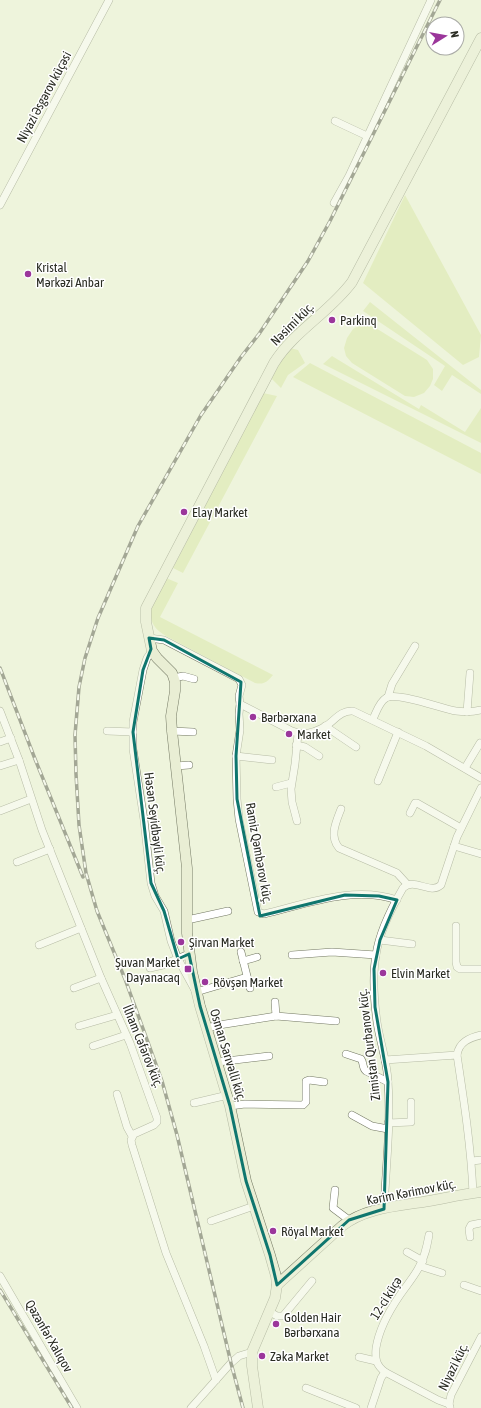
<svg xmlns="http://www.w3.org/2000/svg" width="481" height="1408" font-family="'Asap Condensed',sans-serif">
<style>
.green{fill:#d6e5a0}
.lines{fill:none;stroke-linecap:round;stroke-linejoin:round}
.street-casing{stroke:#737863;stroke-width:8}
.secondary-casing{stroke:#737863;stroke-width:11}
.street{stroke:#fff;stroke-width:7}
.secondary{stroke:#e9eed4;stroke-width:10}
.rail-casing{stroke:#484a3f;stroke-width:3.5}
.rail{stroke:#fff;stroke-width:2;stroke-dasharray:6;stroke-linecap:butt}
.marked{fill:none;stroke:#0f766e;stroke-width:3;stroke-linejoin:round}
.poi-dot{fill:#9b369b;stroke:#fff;stroke-width:1.5}
.labels{text-anchor:middle;dominant-baseline:central;stroke-width:3;stroke-linejoin:round;paint-order:stroke}
.street-label{font-size:13px;fill:#2a2c23;stroke:#fff}
.poi-label{font-size:13px;fill:#2a2c23;stroke:#fff;text-anchor:start}
</style>
<rect width="100%" height="100%" fill="#eef4dc"/>
<!-- green -->
<g class="green">
<path d="M405 195 481 335 479 357 463 365 363 283Z"/>
<path d="M370 302 481 390V394L452 375 442 391 434 385 445 366 363 311Z"/>
<path d="M362 324 371 325 427 360 433 369V379L430 386 424 393 414 397 405 396 352 363 346 356 344 348 347 338 353 329Z"/>
<path d="M290 348 298 350 305 363 288 375 281 388 271 378 287 351Z"/>
<path d="M332 356 419 409 421 405 465 432 481 408V443L323 364Z"/>
<path d="M310 363 481 453V474L293 377Z"/>
<path d="M263 393 277 396 183 573 173 568Z"/>
<path d="M166 578 178 583 160 617 273 675C267 682 264 685 255 683L166 636C138 620 155 599 166 578Z"/>
</g>
<g class="lines">
<defs>
<g id="street">
<path d="M335 121 367 136"/>
<path d="M334 203 349 176 431 0"/>
<path d="M0 205 109 0"/>
<path d="M149 638 164 640 239 679 242 685 239 696 240 704 292 731C303 736 316 732 326 726 335 720 341 710 353 711L426 746 481 778"/>
<path d="M152 651 147 658 143 670 133 722V749L144 820 151 883 155 896 164 911 171 941 178 959 196 992 247 977"/>
<path d="M174 678 183 676 194 679"/>
<path d="M388 697 392 684 415 646"/>
<path d="M240 704 239 714 240 730 236 756 237 799 239 819 258 912 264 914C306 904 354 885 397 900"/>
<path d="M0 711 19 760 42 830 101 978 130 1043 157 1118V1122L154 1125 134 1134 131 1140 132 1145 166 1253 204 1346 216 1380"/>
<path d="M467 712 470 673"/>
<path d="M373 719C376 713 379 702 386 698 396 691 442 709 456 711 464 712 473 712 481 710"/>
<path d="M325 726 356 747"/>
<path d="M107 731 133 732"/>
<path d="M172 731 193 732"/>
<path d="M0 742 11 738"/>
<path d="M296 745 305 747 319 756"/>
<path d="M236 756 272 760"/>
<path d="M0 766 19 760"/>
<path d="M176 766 189 765"/>
<path d="M465 768 480 743"/>
<path d="M378 781 398 732"/>
<path d="M276 787 291 783"/>
<path d="M341 809C336 822 329 836 339 848L397 873 407 884"/>
<path d="M0 811 31 799"/>
<path d="M410 813 415 803H417L461 828"/>
<path d="M297 821 292 802 291 789 295 764 298 734"/>
<path d="M454 846 481 854"/>
<path d="M17 862 50 849"/>
<path d="M187 920 228 911"/>
<path d="M456 926V962L457 967 460 969H481"/>
<path d="M380 940 412 944"/>
<path d="M39 945 81 928"/>
<path d="M241 952 250 988"/>
<path d="M292 955 332 952 376 955"/>
<path d="M243 961 257 957"/>
<path d="M150 968 163 965 189 954"/>
<path d="M74 988 101 978"/>
<path d="M275 1002 276 1016"/>
<path d="M79 1026 117 1015"/>
<path d="M207 1028 219 1025 276 1016 336 1021"/>
<path d="M93 1046 126 1035"/>
<path d="M346 1054 361 1059C364 1063 362 1068 366 1071L388 1082"/>
<path d="M457 1055C459 1042 469 1038 481 1035"/>
<path d="M385 1060 457 1055C464 1101 471 1147 473 1193"/>
<path d="M218 1062 269 1056"/>
<path d="M117 1094 127 1127 132 1136"/>
<path d="M194 1103 228 1095"/>
<path d="M230 1106 245 1104 303 1105 306 1102V1081L309 1080 324 1082"/>
<path d="M352 1115 372 1126 388 1129"/>
<path d="M388 1123 411 1122V1102"/>
<path d="M472 1161 481 1160"/>
<path d="M335 1190 333 1208 349 1220"/>
<path d="M384 1209C386 1166 391 1124 388 1081 387 1061 380 1042 377 1022 374 1000 372 977 376 955 379 933 392 907 403 888 414 877 430 895 441 885L457 837 481 788"/>
<path d="M211 1221 254 1206"/>
<path d="M470 1237 469 1229 471 1225 481 1223"/>
<path d="M407 1252 423 1261"/>
<path d="M420 1266 442 1273"/>
<path d="M0 1276 77 1408"/>
<path d="M464 1285 481 1291"/>
<path d="M270 1312 277 1316H283L312 1281"/>
<path d="M359 1357 376 1361"/>
<path d="M385 1372C376 1365 375 1359 376 1348 379 1329 389 1311 400 1295 406 1286 414 1277 419 1267 425 1257 427 1246 429 1235"/>
<path d="M306 1388 356 1408"/>
<path d="M450 1407 449 1404 451 1395 481 1337"/>
<path d="M191 1408 231 1363 239 1356 252 1352"/>
<path d="M371 1408 381 1378 385 1372 438 1400 449 1404"/>
</g>
<g id="secondary">
<path d="M277 1285 342 1226C366 1207 400 1206 429 1201 446 1198 463 1194 481 1192"/>
<path d="M258 1408 252 1366V1352L275 1298 277 1285 276 1276 270 1255 246 1181 230 1106 200 1006 192 972 187 933V868L172 731 171 716 175 691V682L172 673 157 658 152 651 146 622V608L274 363C294 331 330 312 352 282L481 38"/>
</g>
</defs>
<!-- street casing -->
<use href="#street" class="street-casing"/>
<!-- secondary casing -->
<use href="#secondary" class="secondary-casing"/>
<!-- street -->
<use href="#street" class="street"/>
<!-- secondary -->
<use href="#secondary" class="secondary"/>
<defs>
<g id="rail">
<path d="M0 668 35 759 83 877"/>
<path d="M0 1290 72 1408"/>
<path d="M243 1408 231 1363 177 1135 162 1081 125 979 97 911 86 873 79 825 76 774 75 735 79 687 85 658 98 618 138 526 201 415 241 357 259 334 308 261 330 221 440 0"/>
</g>
</defs>
<!-- rail casing -->
<use href="#rail" class="rail-casing"/>
<!-- rail -->
<use href="#rail" class="rail"/>
</g>
<!-- marked area -->
<path d="M0 0H481V1408H0ZM149 638 164 640 241 682 236 756 237 799 260 916 345 895 379 896 397 900 380 940 374 969 375 1007 388 1082 384 1209 349 1220 277 1285 270 1255 246 1181 230 1106 200 1006 189 954 178 959 164 911 151 883 133 732 143 670 151 649Z" fill="#eef4dc" fill-opacity=".55" fill-rule="evenodd"/>
<path class="marked" d="M149 638 164 640 241 682 236 756 237 799 260 916 345 895 379 896 397 900 380 940 374 969 375 1007 388 1082 384 1209 349 1220 277 1285 270 1255 246 1181 230 1106 200 1006 189 954 178 959 164 911 151 883 133 732 143 670 151 649Z"/>
<!-- markers -->
<g class="poi-dot">
<circle cx="28" cy="274" r="4"/>
<circle cx="332" cy="320" r="4"/>
<circle cx="184" cy="512" r="4"/>
<circle cx="253" cy="717" r="4"/>
<circle cx="289" cy="734" r="4"/>
<circle cx="181" cy="942" r="4"/>
<rect x="184" y="965" width="8" height="8" rx="2"/>
<circle cx="383" cy="973" r="4"/>
<circle cx="205" cy="982" r="4"/>
<circle cx="273" cy="1231" r="4"/>
<circle cx="276" cy="1324" r="4"/>
<circle cx="262" cy="1356" r="4"/>
</g>
<g class="labels">
<!-- street labels -->
<g class="street-label">
<text transform="translate(44 97) rotate(-62)">Niyazi Əsgərov küçəsi</text>
<text transform="translate(292 324) rotate(-45)">Nəsimi küç.</text>
<text transform="translate(155 823) rotate(83)">Həsən Seyidbəyli küç.</text>
<text transform="translate(259 853) rotate(80)">Ramiz Qəmbərov küç.</text>
<text transform="translate(369 1045) rotate(-97)">Zimistan Qurbanov küç.</text>
<text transform="translate(143 1046) rotate(68)">İlham Cəfərov küç.</text>
<text transform="translate(228 1055) rotate(73)">Osman Sarıvəlli küç.</text>
<text transform="translate(411 1192) rotate(-11)">Kərim Kərimov küç.</text>
<text transform="translate(386 1298) rotate(-58)">12-ci küçə</text>
<text transform="translate(49 1336) rotate(60)">Qəzənfər Xalıqov</text>
<text transform="translate(453 1367) rotate(-64)">Niyazi küç.</text>
</g>
<!-- poi labels -->
<g class="poi-label">
<text x="36" y="267">Kristal<tspan x="36" dy="15">Mərkəzi Anbar</tspan></text>
<text x="340" y="320">Parkinq</text>
<text x="192" y="512">Elay Market</text>
<text x="261" y="717">Bərbərxana</text>
<text x="297" y="734">Market</text>
<text x="189" y="942">Şirvan Market</text>
<text x="180" y="962" text-anchor="end">Şuvan Market<tspan x="180" dy="15">Dayanacaq</tspan></text>
<text x="391" y="973">Elvin Market</text>
<text x="213" y="982">Rövşən Market</text>
<text x="281" y="1231">Röyal Market</text>
<text x="284" y="1317">Golden Hair<tspan x="284" dy="15">Bərbərxana</tspan></text>
<text x="270" y="1356">Zəka Market</text>
</g>
</g>
<!-- north arrow -->
<g transform="translate(445 36) rotate(79)"><circle r="19" fill="#ffffff" stroke="#aaaba7"/>
<path d="M0-3L7 15L0 10L-7 15Z" fill="#9b369b"/>
<text y="-6" font-size="11" font-weight="bold" text-anchor="middle" fill="#2a2c23">N</text>
</g>
</svg>
